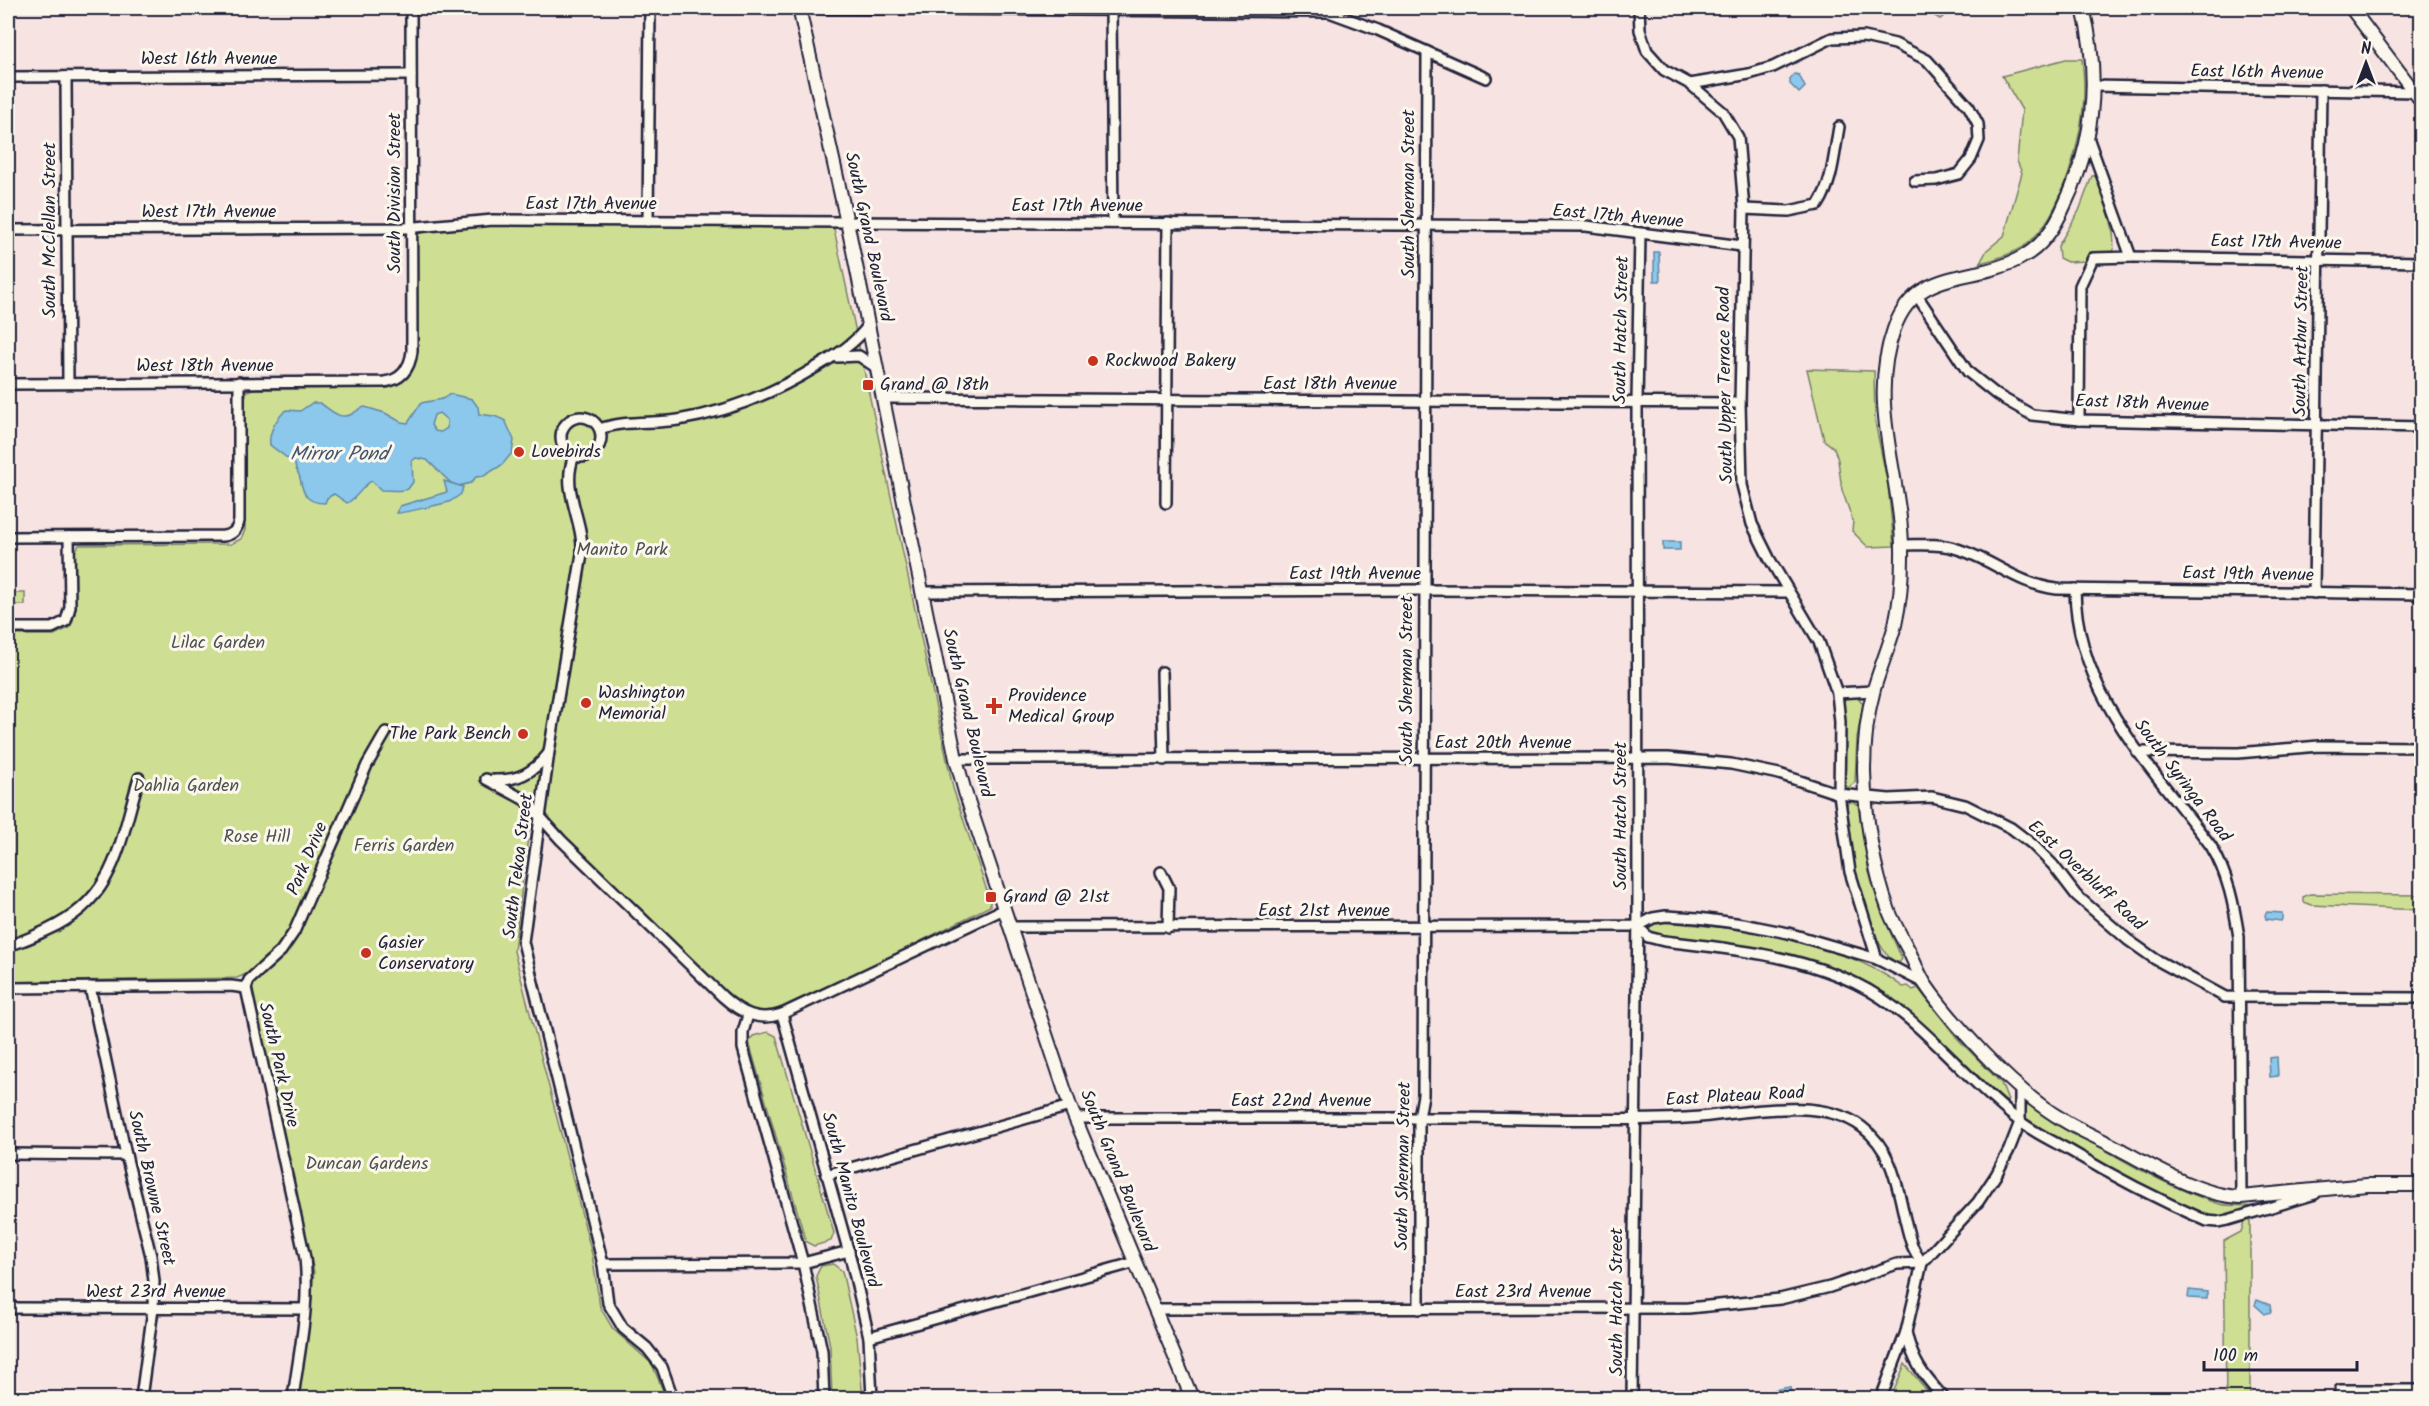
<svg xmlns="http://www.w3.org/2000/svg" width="2429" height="1406" font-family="Kalam,sans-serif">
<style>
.green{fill:#cedf94;stroke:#788068;stroke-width:1.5}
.water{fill:#8bc8eb;stroke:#6186a5;stroke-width:1.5;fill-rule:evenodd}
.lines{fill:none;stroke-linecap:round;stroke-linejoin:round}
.street-casing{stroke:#22223b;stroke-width:14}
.secondary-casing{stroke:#22223b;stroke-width:16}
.street{stroke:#fbf7ec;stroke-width:9}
.secondary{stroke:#fbf7ec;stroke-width:12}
.poi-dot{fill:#c8321e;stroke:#fbf7ec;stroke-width:2}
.labels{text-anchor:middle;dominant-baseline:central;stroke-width:6;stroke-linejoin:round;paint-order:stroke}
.street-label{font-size:18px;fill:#22223b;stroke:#fbf7ec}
.poi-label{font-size:18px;fill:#22223b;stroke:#fbf7ec;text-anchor:start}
.park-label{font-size:18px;fill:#4d5151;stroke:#fbf7ec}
.water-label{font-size:20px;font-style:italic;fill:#425470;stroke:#fbf7ec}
</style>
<rect width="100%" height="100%" fill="#f6e3e2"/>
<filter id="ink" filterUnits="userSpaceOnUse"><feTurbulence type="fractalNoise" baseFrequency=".0167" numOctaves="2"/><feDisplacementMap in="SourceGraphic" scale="12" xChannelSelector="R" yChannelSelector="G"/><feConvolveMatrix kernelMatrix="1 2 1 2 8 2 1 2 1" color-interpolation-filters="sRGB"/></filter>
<g filter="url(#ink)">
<!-- green -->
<g class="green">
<path d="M1921 8H1955L1940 19Z"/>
<path d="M2066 59H2082C2083 68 2084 78 2084 87 2085 132 2063 215 2027 244 2015 253 1994 260 1980 263L1987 250 2004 236 2022 173 2017 161 2022 110 2002 76Z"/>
<path d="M2092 176H2096L2099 179C2105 203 2117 230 2113 254L2092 255 2086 261 2067 262 2059 258 2058 246 2079 211Z"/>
<path d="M485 226 829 227 834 229 953 788 990 900V906L888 958 771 1012 757 1013 737 1003 554 825 548 816 531 813 514 951 592 1254 600 1307 613 1329 652 1364 666 1398H299L314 1272 246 974 237 978 8 982V635H54L69 628 75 614V552L79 545 231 544 241 539 245 530V398L247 391 253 389 387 388C396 386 405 382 410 374 423 353 413 266 416 236L422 232Z"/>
<path d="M1807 369 1874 371 1875 422 1888 485 1894 546 1868 547 1852 531 1853 521 1842 490 1838 460 1834 448 1824 440Z"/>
<rect x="8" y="593" width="17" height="12"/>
<path d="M1848 697H1858L1863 704 1857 738 1855 782 1848 788 1841 782 1846 737 1842 702Z"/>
<path d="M1851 801 1858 805 1869 872 1881 911 1902 959 1899 963C1868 956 1844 833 1847 804Z"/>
<path d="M2310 894 2421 895V910L2311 905 2303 902V897Z"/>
<path d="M1656 922C1732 926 1841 939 1903 987L1908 986 1913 990 1918 988 1957 1038 2001 1083 2008 1101H2005L1983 1084 1922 1023 1891 999 1857 980 1740 947 1702 940 1655 936 1649 929 1652 923Z"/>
<path d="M768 1032 776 1036 834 1233 831 1241 814 1246 806 1242 749 1042 753 1036Z"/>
<path d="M2029 1104C2087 1139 2155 1184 2220 1204 2230 1207 2243 1204 2251 1207L2219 1217 2210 1216 2138 1184 2072 1148 2027 1119 2024 1113 2026 1106Z"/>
<path d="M2250 1220V1398H2226L2224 1241 2241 1232 2244 1222Z"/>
<path d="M833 1264 842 1271 857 1338 863 1398H832L830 1346 816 1276 821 1266Z"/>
<path d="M1905 1364 1933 1398H1891Z"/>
</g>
<!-- water -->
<g class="water">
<path d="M1794 74 1799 75 1805 87 1799 93 1790 84V79Z"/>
<path d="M1654 252H1659L1660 281H1654Z"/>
<path d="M450 394 472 399 478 407 479 414 494 416 505 420 514 440 512 453 502 465 484 476 476 477 471 483 458 486 451 483 427 460 416 458 412 461 413 482 408 489C399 492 391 490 381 490L372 481C363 484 359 497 347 503L334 494 327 498 325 503C307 503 303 495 300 478 299 473 295 470 295 464L270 445C268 432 277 418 286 410L300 411 312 403H320C330 409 339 421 352 414 357 411 359 408 365 407L385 413 401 422 408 423 421 403 442 399ZM439 413 447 420V428L441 432 435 431 431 425 434 415Z"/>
<path d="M444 481 463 487 461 494C457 497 453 500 449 502 442 504 400 514 396 513L400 506 447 492Z"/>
<rect x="1663" y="542" width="17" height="8"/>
<path d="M2267 912 2282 913V919L2281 921 2266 919 2265 915Z"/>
<path d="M2277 1057 2278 1076 2270 1077 2269 1058Z"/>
<path d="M2189 1290 2207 1292V1299L2188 1298Z"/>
<path d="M2257 1300 2270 1305 2271 1312 2265 1314 2255 1305Z"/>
<path d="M1790 1387 1791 1395 1774 1398 1773 1390Z"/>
</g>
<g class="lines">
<defs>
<g id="street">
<path d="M810 8 1329 12 1378 30 1486 78"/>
<path d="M1111 8 1113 223"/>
<path d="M1639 8 1640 30 1647 51 1664 70 1690 84 1723 112 1738 137 1744 209 1740 403 1742 485 1752 524 1769 558 1819 642 1837 693 1840 722 1839 794 1850 872 1877 959"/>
<path d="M8 77 411 75"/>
<path d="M66 77 68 383"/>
<path d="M1690 84 1749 74 1773 67 1832 38 1864 37 1895 44 1927 60 1969 107 1978 124 1979 140 1971 159 1959 174 1936 180 1915 181"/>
<path d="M2092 86 2417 92"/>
<path d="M1744 209 1789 211 1818 205C1833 182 1834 154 1839 127"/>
<path d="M648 221 650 8"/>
<path d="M8 230 405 228 493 220 1586 226 1742 246"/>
<path d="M2131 257 2422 262"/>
<path d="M1916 294 1968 372 1997 395 2032 415 2079 420 2422 427"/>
<path d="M837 357 859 356 877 368"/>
<path d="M8 384 384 382C402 380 410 368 412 351L411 8"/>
<path d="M883 398 1740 403"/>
<circle cx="581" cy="437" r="20"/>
<path d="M2079 420 2080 286 2093 258 2131 257 2089 140"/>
<path d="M600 429C624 420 652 424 678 420 729 412 774 393 818 366 838 354 854 344 868 326"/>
<path d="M574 456C560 490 584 519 582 554L549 752 523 942 603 1264 608 1303 623 1328 647 1348 662 1367 673 1398"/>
<path d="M1166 503 1168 223"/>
<path d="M8 537 223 536C232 535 237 531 239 521V382"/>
<path d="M1903 545C1919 545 1938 543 1954 548 1992 558 2015 584 2057 589L2422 594"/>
<path d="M2075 589C2076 694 2153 768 2211 846 2228 874 2234 905 2239 937L2241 1197"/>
<path d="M922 592 1424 590 1788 592"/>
<path d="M2314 593 2321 90"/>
<path d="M8 628H52L66 621 70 607 69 537"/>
<path d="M1162 672 1164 760"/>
<path d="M1837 693 1873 691"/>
<path d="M2137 752 2238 753 2319 746 2422 747"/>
<path d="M956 759 1668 758 1731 764 1779 774 1839 794 1889 799 1932 797 1965 805 2011 828 2032 844 2053 865 2076 895 2128 940 2155 959 2225 997 2422 998"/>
<path d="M486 779 525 800 561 840 723 997C741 1013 758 1022 782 1014L1004 909"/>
<path d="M493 780C517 781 533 773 548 754"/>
<path d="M1161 872 1169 888 1168 928"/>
<path d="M1638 926 1648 937 1664 941C1727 948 1797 955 1855 983 1918 1013 1962 1077 2018 1120 2033 1132 2052 1141 2069 1150 2114 1177 2159 1200 2207 1221L2218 1222 2228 1220 2315 1194"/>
<path d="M1010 927 1638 926 1653 918 1666 916 1698 918 1743 924 1788 933 1877 959 1924 983"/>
<path d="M8 945C21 943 34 936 47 930 116 899 119 844 139 778"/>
<path d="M90 987 126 1155 151 1256 154 1281 153 1309 141 1398"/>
<path d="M8 988 231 986 246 988"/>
<path d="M246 988 305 1258C310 1305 299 1352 293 1398"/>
<path d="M246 988 249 980 281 951 294 932 367 765 386 732"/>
<path d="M782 1014 851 1260 869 1337 872 1398"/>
<path d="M748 1015 743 1032V1048L803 1263 822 1351 824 1398"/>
<path d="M1075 1118C1199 1118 1324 1117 1449 1118 1528 1118 1608 1122 1686 1118 1739 1115 1818 1094 1862 1127 1899 1154 1898 1202 1911 1242 1913 1250 1918 1256 1922 1263"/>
<path d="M8 1154 126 1155"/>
<path d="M826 1175 1070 1106"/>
<path d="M603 1264 803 1263 849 1251"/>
<path d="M8 1308 305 1309"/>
<path d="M1155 1309 1688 1308 1780 1299 1830 1287 1897 1264 1922 1263"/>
<path d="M1419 1309V1118L1423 1095 1427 52"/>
<path d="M1906 1332C1913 1363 1923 1375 1944 1398"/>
<path d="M869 1337 1136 1262"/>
<path d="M2340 1390H2422"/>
<path d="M1632 1398 1638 913 1637 402 1640 234"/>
<path d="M1881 1398 1906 1332 1922 1263 1978 1202 1996 1175 2009 1150 2020 1122V1089"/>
<path d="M2036 1398H2071"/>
</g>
<g id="secondary">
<path d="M799 8 849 231 956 759 965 792 1070 1106 1192 1398"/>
<path d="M2083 8C2100 75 2095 141 2065 204 2056 225 2044 245 2024 256 1976 285 1917 264 1894 329 1866 407 1904 480 1902 558 1902 581 1900 603 1895 625 1889 647 1880 668 1874 689 1867 714 1864 745 1864 771 1865 815 1873 869 1889 911 1894 924 1902 938 1909 951 1914 962 1919 974 1925 984 1942 1009 1963 1032 1983 1053 2007 1078 2034 1103 2063 1120 2082 1132 2104 1140 2123 1151 2157 1169 2202 1196 2241 1197L2367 1185H2422"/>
<path d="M2351 8 2422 102"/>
</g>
</defs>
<!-- street casing -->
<use href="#street" class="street-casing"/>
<!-- secondary casing -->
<use href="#secondary" class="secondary-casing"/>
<!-- street -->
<use href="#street" class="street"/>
<!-- secondary -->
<use href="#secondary" class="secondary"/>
</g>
</g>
<!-- markers -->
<g class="poi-dot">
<circle cx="1093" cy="361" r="6"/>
<rect x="862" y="379" width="12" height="12" rx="3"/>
<circle cx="519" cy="452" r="6"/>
<circle cx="586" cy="703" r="6"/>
<path d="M991 697h6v6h6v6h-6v6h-6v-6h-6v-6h6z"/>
<circle cx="523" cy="734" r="6"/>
<rect x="985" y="891" width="12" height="12" rx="3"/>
<circle cx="366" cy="953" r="6"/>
</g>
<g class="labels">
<!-- street labels -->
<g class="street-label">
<text x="209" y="59">West 16th Avenue</text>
<text transform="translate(2257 73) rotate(1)">East 16th Avenue</text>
<text transform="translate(395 193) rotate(-90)">South Division Street</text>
<text transform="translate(1409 194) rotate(-90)">South Sherman Street</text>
<text x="591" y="204">East 17th Avenue</text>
<text x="1077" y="206">East 17th Avenue</text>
<text x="209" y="212">West 17th Avenue</text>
<text transform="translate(1618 217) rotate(5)">East 17th Avenue</text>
<text transform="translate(50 230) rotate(-90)">South McClellan Street</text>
<text transform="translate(868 237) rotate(78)">South Grand Boulevard</text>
<text transform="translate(2276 243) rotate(1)">East 17th Avenue</text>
<text transform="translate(1622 330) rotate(-89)">South Hatch Street</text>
<text transform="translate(2302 341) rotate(-89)">South Arthur Street</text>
<text x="205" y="366">West 18th Avenue</text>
<text x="1330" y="384">East 18th Avenue</text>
<text transform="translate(1726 385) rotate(-91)">South Upper Terrace Road</text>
<text transform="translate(2142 404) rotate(2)">East 18th Avenue</text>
<text x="1355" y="574">East 19th Avenue</text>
<text transform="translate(2248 575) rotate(1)">East 19th Avenue</text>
<text transform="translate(1407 680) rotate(-90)">South Sherman Street</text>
<text transform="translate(967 713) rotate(77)">South Grand Boulevard</text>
<text x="1503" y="743">East 20th Avenue</text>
<text transform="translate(2182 781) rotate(53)">South Syringa Road</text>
<text transform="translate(1621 816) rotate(-90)">South Hatch Street</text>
<text transform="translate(308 859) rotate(-67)">Park Drive</text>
<text transform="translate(519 866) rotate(-83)">South Tekoa Street</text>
<text transform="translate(2086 876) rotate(43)">East Overbluff Road</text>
<text x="1324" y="911">East 21st Avenue</text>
<text transform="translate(278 1065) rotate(77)">South Park Drive</text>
<text transform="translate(1735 1097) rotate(-3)">East Plateau Road</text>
<text x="1301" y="1101">East 22nd Avenue</text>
<text transform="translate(1404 1166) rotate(-89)">South Sherman Street</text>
<text transform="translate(1117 1171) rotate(68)">South Grand Boulevard</text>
<text transform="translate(151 1188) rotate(77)">South Browne Street</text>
<text transform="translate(850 1200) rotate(75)">South Manito Boulevard</text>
<text x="156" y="1292">West 23rd Avenue</text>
<text x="1523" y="1292">East 23rd Avenue</text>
<text transform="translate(1617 1302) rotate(-90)">South Hatch Street</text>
</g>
<!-- poi labels -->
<g class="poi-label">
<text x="1105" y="361">Rockwood Bakery</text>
<text x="880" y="385">Grand @ 18th</text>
<text x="531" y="452">Lovebirds</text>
<text x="598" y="693">Washington<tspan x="598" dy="21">Memorial</tspan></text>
<text x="1008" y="696">Providence<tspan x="1008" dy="21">Medical Group</tspan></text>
<text x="511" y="734" text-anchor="end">The Park Bench</text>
<text x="1003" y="897">Grand @ 21st</text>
<text x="378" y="943">Gasier<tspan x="378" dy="21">Conservatory</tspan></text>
</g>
<!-- park labels -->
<g class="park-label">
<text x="622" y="550">Manito Park</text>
<text x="218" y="643">Lilac Garden</text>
<text x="186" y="786">Dahlia Garden</text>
<text x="257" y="837">Rose Hill</text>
<text x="404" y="846">Ferris Garden</text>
<text x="367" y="1164">Duncan Gardens</text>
</g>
<!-- water labels -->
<g class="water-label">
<text x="339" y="455">Mirror Pond</text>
</g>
</g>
<!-- margin -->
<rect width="2429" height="1406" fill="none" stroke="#fbf7ec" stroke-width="30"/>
<rect x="15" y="15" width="2399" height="1376" fill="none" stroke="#22223b" stroke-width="2" filter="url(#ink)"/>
<!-- north arrow -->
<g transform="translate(2366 63)" stroke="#fbf7ec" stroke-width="4.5" paint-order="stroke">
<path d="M0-4.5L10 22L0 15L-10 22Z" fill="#22223b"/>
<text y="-9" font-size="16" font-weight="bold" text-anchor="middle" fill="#22223b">N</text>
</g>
<!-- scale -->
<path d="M2204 1361v9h153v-9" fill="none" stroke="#22223b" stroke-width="3"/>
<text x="2213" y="1361" font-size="18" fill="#22223b" stroke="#fbf7ec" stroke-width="4.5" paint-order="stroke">100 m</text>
</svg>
